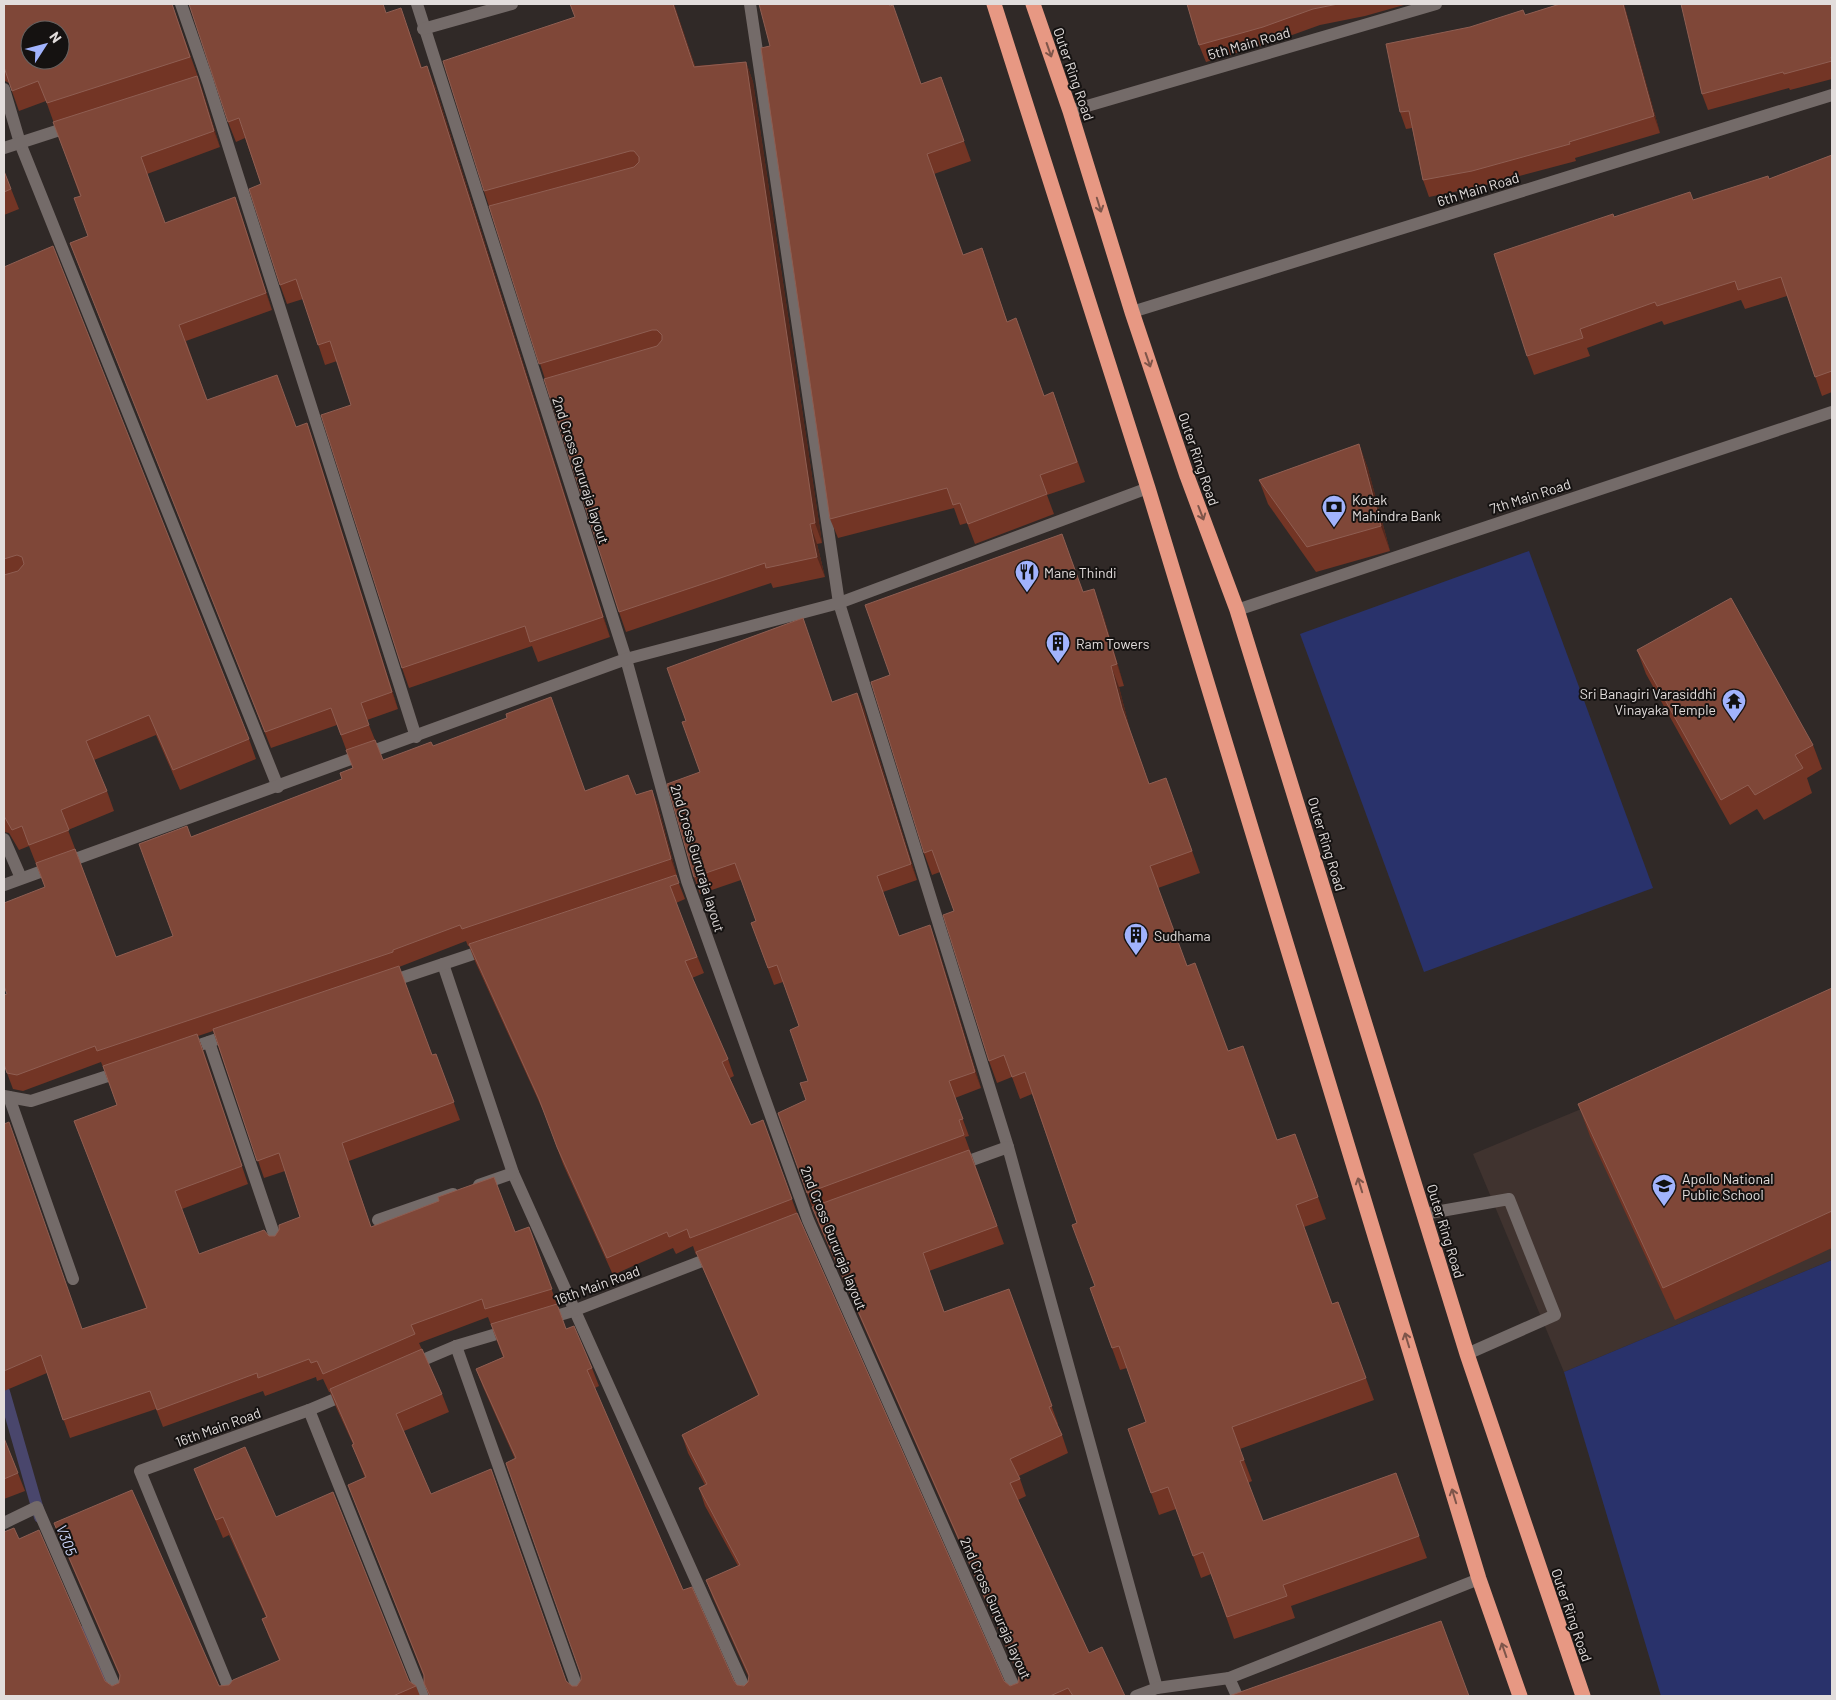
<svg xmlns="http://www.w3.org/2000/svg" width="1836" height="1700" font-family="Barlow,sans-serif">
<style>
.built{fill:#40332f}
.green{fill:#29326b}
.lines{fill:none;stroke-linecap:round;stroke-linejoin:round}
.stream{stroke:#49466c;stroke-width:12}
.lane{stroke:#746b69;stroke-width:12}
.street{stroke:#746b69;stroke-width:12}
.highway{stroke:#e79883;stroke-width:15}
.wall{fill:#733525;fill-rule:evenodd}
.shaded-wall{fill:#53281d}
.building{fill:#7f4738;stroke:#8f5e52;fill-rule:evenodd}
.oneway{stroke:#7e554a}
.labels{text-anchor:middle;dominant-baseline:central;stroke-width:4;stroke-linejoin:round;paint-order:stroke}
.street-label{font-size:14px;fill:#e2dddc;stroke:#151211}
.poi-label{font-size:14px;fill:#e2dddc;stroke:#151211;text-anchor:start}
.water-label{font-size:15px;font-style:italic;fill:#cfd9fe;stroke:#151211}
</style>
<rect width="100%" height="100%" fill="#302927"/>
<!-- built -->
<path class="built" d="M1832 1005V1260L1564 1372 1473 1154Z"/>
<!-- green -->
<g class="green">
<path d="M1529 551 1653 888 1424 972 1300 634Z"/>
<path d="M1832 1260V1696H1661L1564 1372Z"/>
</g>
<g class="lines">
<!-- stream -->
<g class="stream">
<path d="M4 1392 40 1517"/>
<path d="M85 1631 110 1696"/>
</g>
<!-- lane -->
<path class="lane" d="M1424 1214 1509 1199 1555 1315 1467 1354"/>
<!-- street -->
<g class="street">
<path d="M181 4 208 82 416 737"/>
<path d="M417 4 626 659 687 881 808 1220 1018 1696"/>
<path d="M750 4 839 603 1008 1147 1157 1688"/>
<path d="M423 29 512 4"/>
<path d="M4 89 20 143 278 787"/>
<path d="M1070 111 1436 4"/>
<path d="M4 148 72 126"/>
<path d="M1132 312 1832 95"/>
<path d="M1237 610 1832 412"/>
<path d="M4 839 21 878"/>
<path d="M4 885 626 659 839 603 1148 488"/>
<path d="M443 964 513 1173 748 1696"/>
<path d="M389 982 488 949"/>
<path d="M209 1042 278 1246"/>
<path d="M185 1050 232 1034"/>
<path d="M4 1096 31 1101 123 1071"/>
<path d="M9 1097 73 1279"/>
<path d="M958 1165 1008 1147"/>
<path d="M479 1185 513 1173"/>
<path d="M378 1220 453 1194"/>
<path d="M546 1319 573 1311 715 1256"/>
<path d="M456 1346 580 1696"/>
<path d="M411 1365 456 1346 510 1330"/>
<path d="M309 1410 423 1696"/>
<path d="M4 1523 37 1507 119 1696"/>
<path d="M1229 1678 1237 1696"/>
<path d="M232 1696 140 1471 309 1410 347 1394"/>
<path d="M1136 1696 1157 1688 1229 1678 1479 1579"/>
</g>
<!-- highway -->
<g class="highway">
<path d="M994 4 1148 488 1479 1579 1520 1696"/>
<path d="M1033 4 1070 111 1132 312 1187 476 1237 610 1467 1354 1583 1696"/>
</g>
</g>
<!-- wall -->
<g class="wall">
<path d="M4 4H173V7L198 77 220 147 147 174 165 223 241 214 272 310 186 341 207 400 296 427 307 423 313 440 398 709 367 720 383 760 433 746 585 791 636 795 652 790 658 806 677 876H676L685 899 676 903 704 973 692 978 728 1059 734 1076 730 1078 751 1125 763 1120 797 1213 1004 1681 1010 1686 1018 1683 1019 1677 819 1225 807 1193 806 1100 808 1081 799 1026 783 982 774 985 751 923 756 921 741 880 700 894 694 877 700 772 833 702 857 693 864 709 917 880 883 892 899 936 936 942 981 1088 955 1098 969 1136 965 1137 1004 1244 929 1271 944 1312 1009 1289 1058 1424H1057L1062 1435 1068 1453 1019 1476 1026 1496 1018 1500 1089 1653 1125 1696H429L424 1683V1677L348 1485 365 1478 352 1445 353 1444 336 1407 330 1392H329L323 1379 317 1381 316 1377 265 1396 263 1391 163 1427 156 1409 70 1438 47 1373 4 1391V1124L82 1329 146 1308 74 1121 117 1105 101 1062 23 1091 13 1089 4 1065 7 994 45 887 29 846 19 850 9 833 4 832V267L249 739 256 759 180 790 156 735 94 760 107 791 114 811 68 830 116 957 173 936 191 837 342 779 353 768 337 725 271 748 70 243 88 236 80 196 46 101 19 111 9 83 5 81 4 82ZM466 941 468 946H469L475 961 545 1115 563 1164 613 1275 673 1248 676 1254 693 1246 696 1255 697 1254 703 1269 758 1395 682 1435 688 1453 705 1485 699 1488 705 1506 738 1566 706 1580 713 1598 749 1678 748 1682 744 1686 737 1685 734 1681 683 1590 595 1388 599 1386 592 1368 566 1329 529 1227 515 1232 371 1227 349 1161 460 1120 436 1054 432 1055 399 967ZM213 1031 264 1178 285 1171 300 1217 275 1236H269L199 1254 182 1209 248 1184 198 1036ZM488 1317 503 1357 476 1369 483 1387 515 1459 581 1675V1680L577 1686H572L566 1681 431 1494 404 1431 449 1412 442 1394 419 1343Z"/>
<path d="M674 4 695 66 746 62 753 82 822 543 817 544 825 577 773 588 771 583 626 632 619 612 545 379 484 191 575 17Z"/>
<path d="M1187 4H1403L1404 5 1365 16 1320 25 1270 43 1206 62 1199 45Z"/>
<path d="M1560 4H1624L1660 133 1575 158 1576 161 1478 187 1429 197 1423 180 1412 128 1406 129 1400 112 1470 27 1525 15Z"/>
<path d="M1832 4V79L1790 90 1789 88 1708 110 1702 94Z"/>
<path d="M890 6 921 84 941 77 971 161 934 174 963 255 989 268 1007 321 1044 396 1053 392 1085 482 1047 495 1054 514 975 544 967 523 960 525 954 508 838 538 830 519 770 46Z"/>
<path d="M387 13 408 28 422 68 435 86 610 637 538 662 532 646 409 688 402 668 351 405 337 361 325 365 303 299 287 304 280 285 261 184 245 138 236 142 228 122Z"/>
<path d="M1832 155V392L1822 396 1787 296 1745 309 1741 300 1664 325 1662 321 1587 348 1590 356 1534 375 1527 356 1614 217 1693 200 1769 179Z"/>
<path d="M4 171 19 209 4 215Z"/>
<path d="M1359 444 1368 469 1390 551 1316 572 1268 504 1259 480Z"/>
<path d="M1083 592 1102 611 1124 686 1119 687 1130 730 1149 784 1166 778 1200 873 1158 888 1187 966 1228 1051 1277 1140 1295 1134 1326 1219 1304 1227 1332 1304 1338 1302 1374 1400 1240 1449 1252 1481 1248 1483 1263 1521 1396 1473 1427 1558 1291 1606 1295 1618 1234 1639 1211 1574 1201 1578 1176 1509 1159 1515 1128 1429 1146 1422 1127 1368 1120 1370 1090 1288 1095 1286 1077 1223 1032 1094 1020 1099 1012 1077 997 1083 989 1061 954 911 940 872 932 875 924 853 890 675Z"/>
<path d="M1637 650 1813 745 1822 769 1807 778 1812 793 1764 820 1757 809 1730 825 1646 674Z"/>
<path d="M1832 988V1248L1675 1320 1590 1136 1578 1104Z"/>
<path d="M4 1438 25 1491 4 1499Z"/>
<path d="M194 1469 276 1517 409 1681 416 1686 420 1696H4L19 1539 105 1681 112 1686 119 1683 120 1677 61 1541 54 1523 219 1686 229 1685 279 1660 269 1637 262 1619 266 1617 229 1535 223 1538 201 1487Z"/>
</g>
<!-- shaded-wall -->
<g class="shaded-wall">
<path d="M673 4H674L701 86 694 67Z"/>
<path d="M1623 4H1624L1660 133 1654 116Z"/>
<path d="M401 8 408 28 428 88 421 68Z"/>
<path d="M746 62 753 82 822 543 815 523Z"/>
<path d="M427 66 435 86 610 637 603 617Z"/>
<path d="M197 76 203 92 220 147 214 131Z"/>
<path d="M235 197 241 214 272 310 266 293Z"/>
<path d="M307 423 313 440 398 709 392 692Z"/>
<path d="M1359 444 1368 469 1390 551 1381 526Z"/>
<path d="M810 524 817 544 825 577 817 557Z"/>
<path d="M1094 589 1102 611 1124 686 1117 664Z"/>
<path d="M1111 666 1119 687 1130 730 1122 708Z"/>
<path d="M857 693 864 709 917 880 911 864Z"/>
<path d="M652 790 658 806 677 876 671 859Z"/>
<path d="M930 925 936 942 981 1088 975 1072Z"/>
<path d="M197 1034 204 1052 248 1184 242 1166Z"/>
</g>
<!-- building -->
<g class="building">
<path d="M4 4H172L190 57 47 103 38 81 12 91 4 67ZM30 30H60V60H30Z"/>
<path d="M189 4H383L386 13 401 8 421 68 427 66 603 617 530 642 525 626 402 668 321 415 351 405 330 341 318 345 296 279 280 285 249 189 261 184 239 118 228 122Z"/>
<path d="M570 4H673L694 67 746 62 815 523 810 524 817 557 766 568 765 563 619 612 544 379 657 346 662 340V335L657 330H652L539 364 489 206 634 167 639 162V157L634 151H630L484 191 443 61 575 17Z"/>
<path d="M759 4H889L890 6 893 5 921 84 941 77 964 141 927 154 963 255 982 248 1007 322 1016 318 1044 396 1053 392 1077 462 1040 475 1047 494 968 524 960 503 953 505 947 488 830 519 761 48 770 46Z"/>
<path d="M1187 4H1338L1313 9 1263 27 1199 45Z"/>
<path d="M1560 4H1623L1654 116 1569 142 1570 144 1472 171 1423 180 1409 111 1400 112 1386 44 1470 27 1523 10 1525 15Z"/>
<path d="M1681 4H1832V56L1831 57 1832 61 1784 74 1783 72 1702 94Z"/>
<path d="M197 76 214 131 141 157 165 223 235 197 266 293 179 325 207 400 277 375 296 427 307 423 392 692 361 703 369 725 341 735 331 708 265 732 70 243 88 236 74 198 81 196 53 122Z"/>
<path d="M1832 155V371L1815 377 1781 277 1738 290 1735 281 1657 306 1655 302 1580 329 1583 338 1527 356 1494 254 1613 214 1614 217 1690 192 1693 200 1768 176 1769 179Z"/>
<path d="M4 171 11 189 4 192Z"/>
<path d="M53 246 249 739 173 770 149 715 86 741 107 791 61 810 69 830 29 845 22 826 12 830 4 816V575L18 571 24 564 22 557 17 555 4 559V267Z"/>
<path d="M1359 444 1381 526 1307 547 1259 480Z"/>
<path d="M1062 534 1083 592 1094 589 1117 664 1111 666 1122 708 1149 784 1166 778 1192 851 1150 866 1187 966 1195 963 1228 1051 1243 1046 1277 1140 1295 1134 1318 1197 1296 1205 1332 1304 1338 1302 1366 1378 1232 1427 1244 1460 1240 1461 1263 1521 1396 1473 1419 1536 1283 1585 1287 1596 1227 1617 1203 1552 1193 1556 1168 1487 1151 1493 1128 1429 1146 1422 1119 1346 1112 1348 1090 1288 1095 1286 1072 1225 1077 1223 1025 1072 1012 1077 1004 1055 989 1061 943 915 954 911 932 850 924 853 871 682 890 675 865 605Z"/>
<path d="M1731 598 1813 745 1795 755 1803 768 1755 795 1748 785 1721 800 1637 650Z"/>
<path d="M803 618 832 702 857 693 911 864 877 876 899 936 930 925 975 1072 949 1081 963 1119 959 1120 964 1135 807 1193 778 1113 806 1100 800 1083 808 1081 790 1030 799 1026 777 965 768 968 751 923 756 921 735 863 694 877 667 784 700 772 682 722 686 721 667 668Z"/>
<path d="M551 697 585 791 628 775 636 795 652 790 671 859 462 929 460 925 393 950V952L97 1051 95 1046 17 1075 7 1073 4 1064V995L7 994 4 986V903L45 887 36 863 75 849 116 957 173 936 139 844 187 826 191 837 342 779 340 773 353 768 346 750 375 740 383 760 431 742 433 746 507 718 506 714Z"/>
<path d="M676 875 679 883 670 886 697 957 685 961 728 1059 722 1062 751 1125 763 1120 792 1199 690 1238 687 1229 669 1237 667 1232 607 1258 557 1147 539 1099 469 944Z"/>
<path d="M399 966 432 1055 436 1054 454 1102 342 1143 371 1227 439 1201 438 1197 494 1177 515 1232 529 1227 552 1289 485 1309 482 1299 411 1325 415 1334 323 1374 317 1361 311 1363 309 1359 258 1378 257 1373 157 1410 150 1391 63 1420 41 1355 4 1371V1124L9 1122 82 1329 147 1308 74 1121 117 1105 103 1066 197 1034 242 1166 175 1191 199 1254 264 1230 269 1236H275L279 1230V1225L300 1217 279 1153 257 1161 213 1029Z"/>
<path d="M1832 988V1211L1663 1288 1578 1104Z"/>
<path d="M969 1150 997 1226 923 1253 944 1312 1009 1289 1052 1406 1049 1407 1062 1435 1010 1459 1020 1479 1010 1483 1089 1653 1102 1647 1125 1696H1073L1068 1688 1050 1696H430L424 1683V1675L348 1485 366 1477 352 1445 354 1444 330 1389 422 1349 442 1394 396 1414 431 1494 491 1469 566 1681 572 1686H577L581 1680V1675L506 1463 516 1458 476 1369 504 1357 491 1324 557 1304 566 1329 574 1326 592 1368 587 1370 683 1590 692 1587 734 1681 737 1685 744 1686 748 1682 749 1675 706 1580 740 1565 699 1488 707 1484 682 1435 759 1395 696 1252 797 1213 1004 1681 1010 1686 1018 1683 1019 1675 812 1207Z"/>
<path d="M4 1438 18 1473 4 1479Z"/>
<path d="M245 1447 276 1517 333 1492 409 1681 416 1686 393 1696H4V1532L14 1528 19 1539 39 1530 105 1681 112 1686 119 1683 120 1675 54 1523 132 1490 219 1686 229 1685 233 1680 280 1660 262 1619 267 1617 223 1517 216 1520 194 1469Z"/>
<path d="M1441 1621 1469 1696H1229Z"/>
</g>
<!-- one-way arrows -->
<defs><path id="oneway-shaft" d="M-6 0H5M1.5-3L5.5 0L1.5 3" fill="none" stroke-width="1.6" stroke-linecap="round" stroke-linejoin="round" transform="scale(1.25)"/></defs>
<g class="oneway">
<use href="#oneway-shaft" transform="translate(1049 50) rotate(71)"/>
<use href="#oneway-shaft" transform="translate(1099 205) rotate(73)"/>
<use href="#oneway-shaft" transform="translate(1148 360) rotate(71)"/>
<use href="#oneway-shaft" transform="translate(1201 513) rotate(69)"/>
<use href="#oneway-shaft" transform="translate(1360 1185) rotate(-107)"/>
<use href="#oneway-shaft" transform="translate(1407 1340) rotate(-107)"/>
<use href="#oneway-shaft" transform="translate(1454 1496) rotate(-107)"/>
<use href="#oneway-shaft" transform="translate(1504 1650) rotate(-109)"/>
</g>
<!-- icons -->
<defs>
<symbol id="bank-pin" viewBox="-11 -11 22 30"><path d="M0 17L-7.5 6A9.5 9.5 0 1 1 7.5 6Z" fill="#a1b3fd" stroke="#151211"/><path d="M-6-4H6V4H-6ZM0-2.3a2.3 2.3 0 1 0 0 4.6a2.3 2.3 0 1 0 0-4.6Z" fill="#111"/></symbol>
<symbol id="restaurant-pin" viewBox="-11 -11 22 30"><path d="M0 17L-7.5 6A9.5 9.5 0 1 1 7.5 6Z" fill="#a1b3fd" stroke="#151211"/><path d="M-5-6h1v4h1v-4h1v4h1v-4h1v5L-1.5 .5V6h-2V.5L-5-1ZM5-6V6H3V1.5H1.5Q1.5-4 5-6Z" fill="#111"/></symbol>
<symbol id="building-pin" viewBox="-11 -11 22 30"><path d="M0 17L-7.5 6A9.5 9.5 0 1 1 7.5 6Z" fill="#a1b3fd" stroke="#151211"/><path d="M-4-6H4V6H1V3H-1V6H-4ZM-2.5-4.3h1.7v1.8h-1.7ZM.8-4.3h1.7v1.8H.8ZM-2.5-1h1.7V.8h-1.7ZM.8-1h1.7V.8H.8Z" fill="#111"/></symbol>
<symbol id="temple-pin" viewBox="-11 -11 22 30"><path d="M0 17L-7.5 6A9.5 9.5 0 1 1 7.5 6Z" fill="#a1b3fd" stroke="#151211"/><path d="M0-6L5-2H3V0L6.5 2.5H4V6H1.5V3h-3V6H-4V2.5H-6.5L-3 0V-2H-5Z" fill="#111"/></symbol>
<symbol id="school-pin" viewBox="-11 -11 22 30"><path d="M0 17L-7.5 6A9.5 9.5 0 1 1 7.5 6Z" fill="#a1b3fd" stroke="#151211"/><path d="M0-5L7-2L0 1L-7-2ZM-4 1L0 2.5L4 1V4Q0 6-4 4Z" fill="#111"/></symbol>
</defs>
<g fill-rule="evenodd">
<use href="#bank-pin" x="1320" y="493" width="28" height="38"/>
<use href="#restaurant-pin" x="1013" y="558" width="28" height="38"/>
<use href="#building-pin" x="1044" y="629" width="28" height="38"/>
<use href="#temple-pin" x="1720" y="687" width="28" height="38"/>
<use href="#building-pin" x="1122" y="921" width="28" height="38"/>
<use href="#school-pin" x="1650" y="1172" width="28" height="38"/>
</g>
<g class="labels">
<!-- street labels -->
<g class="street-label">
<text transform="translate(1249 43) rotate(-16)">5th Main Road</text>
<text transform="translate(1074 74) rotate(71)">Outer Ring Road</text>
<text transform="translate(1478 189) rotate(-17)">6th Main Road</text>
<text transform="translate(1199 459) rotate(71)">Outer Ring Road</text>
<text transform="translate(581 470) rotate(72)">2nd Cross Gururaja layout</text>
<text transform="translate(1530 496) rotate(-18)">7th Main Road</text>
<text transform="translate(1327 844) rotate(73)">Outer Ring Road</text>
<text transform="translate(698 858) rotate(73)">2nd Cross Gururaja layout</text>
<text transform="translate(1446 1231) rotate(73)">Outer Ring Road</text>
<text transform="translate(834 1238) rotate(68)">2nd Cross Gururaja layout</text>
<text transform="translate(597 1285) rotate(-20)">16th Main Road</text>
<text transform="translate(218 1427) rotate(-20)">16th Main Road</text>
<text transform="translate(996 1608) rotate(66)">2nd Cross Gururaja layout</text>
<text transform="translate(1572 1615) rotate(71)">Outer Ring Road</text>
</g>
<!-- poi labels -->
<g class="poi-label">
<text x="1352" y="499">Kotak<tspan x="1352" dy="16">Mahindra Bank</tspan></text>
<text x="1044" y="572">Mane Thindi</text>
<text x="1076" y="643">Ram Towers</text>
<text x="1716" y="693" text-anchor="end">Sri Banagiri Varasiddhi<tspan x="1716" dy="16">Vinayaka Temple</tspan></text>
<text x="1154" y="935">Sudhama</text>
<text x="1682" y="1178">Apollo National<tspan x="1682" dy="16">Public School</tspan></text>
</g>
<!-- water labels -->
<g class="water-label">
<text transform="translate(67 1540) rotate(69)">V305</text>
</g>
</g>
<!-- border -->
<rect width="1836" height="1700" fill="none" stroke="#e2dddc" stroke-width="10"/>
<!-- north arrow -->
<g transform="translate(45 45) rotate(54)"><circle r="24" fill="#151211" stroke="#676362"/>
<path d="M0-4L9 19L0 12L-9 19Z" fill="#a1b3fd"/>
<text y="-8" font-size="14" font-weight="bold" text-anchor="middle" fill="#e2dddc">N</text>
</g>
</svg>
